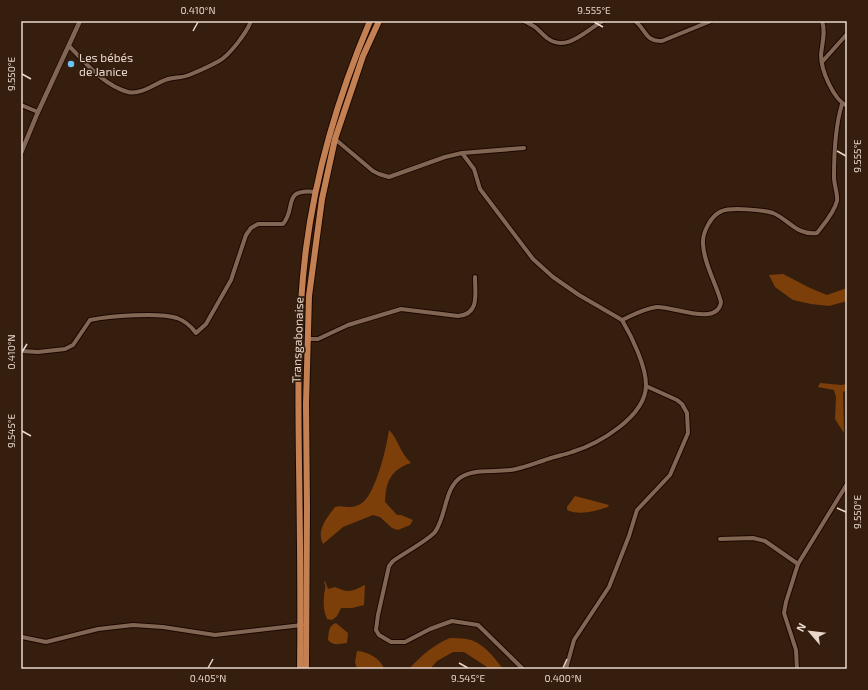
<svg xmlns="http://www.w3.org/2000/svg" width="868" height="690" font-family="'Exo 2',sans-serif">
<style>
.water{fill:#7d3f0a}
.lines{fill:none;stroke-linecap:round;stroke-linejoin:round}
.minor-casing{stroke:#1c0700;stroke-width:6}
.tertiary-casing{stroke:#1c0700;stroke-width:6}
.trunk-casing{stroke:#1c0700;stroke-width:8}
.minor{stroke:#826654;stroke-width:4}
.tertiary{stroke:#826654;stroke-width:4.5}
.trunk{stroke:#c38053;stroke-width:6}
.rail-casing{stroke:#9a867a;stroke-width:2.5}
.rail{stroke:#361e0e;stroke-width:1;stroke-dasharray:3;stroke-linecap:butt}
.ticks{fill:none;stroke:#e7d7cd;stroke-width:1.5}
.poi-dot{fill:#6bc3f2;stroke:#361e0e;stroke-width:1.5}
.labels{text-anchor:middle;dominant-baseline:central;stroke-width:3.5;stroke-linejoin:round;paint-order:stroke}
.poi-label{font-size:12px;fill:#e7d7cd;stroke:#361e0e;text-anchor:start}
.street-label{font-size:12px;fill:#e7d7cd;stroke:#361e0e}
.neatline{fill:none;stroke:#e7d7cd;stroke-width:1.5}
.ticks-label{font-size:10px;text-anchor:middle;fill:#e7d7cd}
</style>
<rect width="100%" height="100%" fill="#361e0e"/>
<!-- water -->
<g class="water">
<path d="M783 274 810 288 827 295 847 288V301L829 306 811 304 793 300 775 287 769 275Z"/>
<path d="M820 383 841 385 847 384V390L843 392 844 433 835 419 836 397 834 390 818 387Z"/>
<path d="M389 430C399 440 399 452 411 463 390 470 386 482 385 502L397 515H401L413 520 410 525 398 530 392 528 380 517 373 515 343 527 323 544C316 530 327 518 335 507 345 504 350 511 362 503 376 493 387 446 389 430Z"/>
<path d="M575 496 609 505 608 507C595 511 581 516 567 510V507Z"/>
<path d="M325 581 328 589 335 587C349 593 351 592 365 585L364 605 352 608H341L337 616 332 620 327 619C324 612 323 605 324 597 324 590 327 589 324 582Z"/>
<path d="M336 623 348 633 347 643C339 644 333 646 328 640 329 632 328 626 336 623Z"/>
<path d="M450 638C455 638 461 638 466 639 482 641 494 657 503 669H490L464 652H453L437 661 430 669H409C421 656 433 645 450 638Z"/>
<path d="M357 651C369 652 379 658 384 668V669H357L355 662Z"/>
</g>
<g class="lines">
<defs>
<g id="minor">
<path d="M524 21C528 23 532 25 535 27 539 30 542 34 547 38 567 53 586 30 603 21"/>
<path d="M635 21C647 30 644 41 662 41L711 21"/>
<path d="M822 21C826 32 822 43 821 55 821 70 833 99 847 106"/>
<path d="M69 46C86 63 103 85 128 92 142 95 155 83 168 79 175 77 182 78 189 75 199 71 210 66 219 61 230 55 247 32 251 21"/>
<path d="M822 62 847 34"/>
<path d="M21 105 38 112"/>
<path d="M335 139 373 171 379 174 389 177 445 157 462 153 474 169 480 189 533 259 553 277 579 295 622 320C633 315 645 308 657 307 672 306 718 327 721 302 716 283 704 264 703 244 702 233 711 215 722 211 731 207 764 210 773 213 788 219 797 236 817 233 824 224 834 213 837 201 838 194 834 185 834 177 834 152 835 127 842 104"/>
<path d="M462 153 524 148"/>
<path d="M307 339H318L348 325 401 309 458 316C480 314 475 294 475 277"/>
<path d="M21 351 38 352 65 349 73 345 90 320C109 316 159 312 177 318 185 321 191 326 196 333L206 324 231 280 246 235 251 228 258 224H283C297 208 281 188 316 192"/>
<path d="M720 539 753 538 765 541 798 564"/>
<path d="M22 637 46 642 98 629 133 625 163 627 215 635 302 625"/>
<path d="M523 669 478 625 452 621 430 629 405 642H391L379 635 376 630 378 615 389 566 393 561C404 553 427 541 435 532 447 515 444 486 463 476 478 468 500 473 516 469 527 467 538 462 548 459 556 456 564 455 572 452 598 444 646 417 646 385 646 366 632 337 622 320"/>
<path d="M566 669 574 640 609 587 629 536 637 510 670 475 688 433 687 413 682 404 677 400 646 386"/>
<path d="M797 669 796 650 784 613 786 602 798 564 847 484"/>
</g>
<path id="tertiary" d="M21 153 38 112 80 21"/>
<g id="trunk">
<path d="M300 669C301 601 300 532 299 464 298 393 297 320 306 249 316 171 339 94 370 21"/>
<path d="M306 669 307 507 306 404 309 296 322 199 335 139 363 56 379 21"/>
</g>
</defs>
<!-- minor casing -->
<use href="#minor" class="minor-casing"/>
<!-- tertiary casing -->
<use href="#tertiary" class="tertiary-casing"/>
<!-- trunk casing -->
<use href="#trunk" class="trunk-casing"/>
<!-- minor -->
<use href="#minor" class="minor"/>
<!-- tertiary -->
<use href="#tertiary" class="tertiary"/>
<!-- trunk -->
<use href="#trunk" class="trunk"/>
<defs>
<path id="rail" d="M847 669V668"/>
</defs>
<!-- rail casing -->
<use href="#rail" class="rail-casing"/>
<!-- rail -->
<use href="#rail" class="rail"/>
</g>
<!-- ticks -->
<path class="ticks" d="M594 22 603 27M193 31 198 22M22 74 31 79M837 151 846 156M22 352 27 344M22 431 31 436M837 508 846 512M459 663 468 668M208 668 213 659M563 668 567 659"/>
<!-- markers -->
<circle class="poi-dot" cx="71" cy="64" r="4"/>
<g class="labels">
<!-- poi labels -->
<g class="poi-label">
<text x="79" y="57">Les bébés<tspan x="79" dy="14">de Janice</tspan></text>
</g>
<!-- street labels -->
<g class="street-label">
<text transform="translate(297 340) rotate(-88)">Transgabonaise</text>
</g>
</g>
<!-- border -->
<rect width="868" height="690" fill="none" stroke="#361e0e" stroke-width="44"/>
<!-- north arrow -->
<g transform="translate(810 632) rotate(298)" stroke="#361e0e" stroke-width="3" paint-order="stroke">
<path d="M0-3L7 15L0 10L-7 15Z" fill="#e7d7cd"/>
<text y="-6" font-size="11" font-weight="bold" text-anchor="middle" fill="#e7d7cd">N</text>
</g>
<rect x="22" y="22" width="824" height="646" class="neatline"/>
<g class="ticks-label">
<text x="198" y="14">0.410°N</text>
<text x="594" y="14">9.555°E</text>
<text transform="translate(11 74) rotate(-90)" y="4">9.550°E</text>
<text transform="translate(857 156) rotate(-90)" y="4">9.555°E</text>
<text transform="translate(11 352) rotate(-90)" y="4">0.410°N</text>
<text transform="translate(11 431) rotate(-90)" y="4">9.545°E</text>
<text transform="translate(857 512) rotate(-90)" y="4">9.550°E</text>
<text x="208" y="682">0.405°N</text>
<text x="468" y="682">9.545°E</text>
<text x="563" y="682">0.400°N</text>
</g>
</svg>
